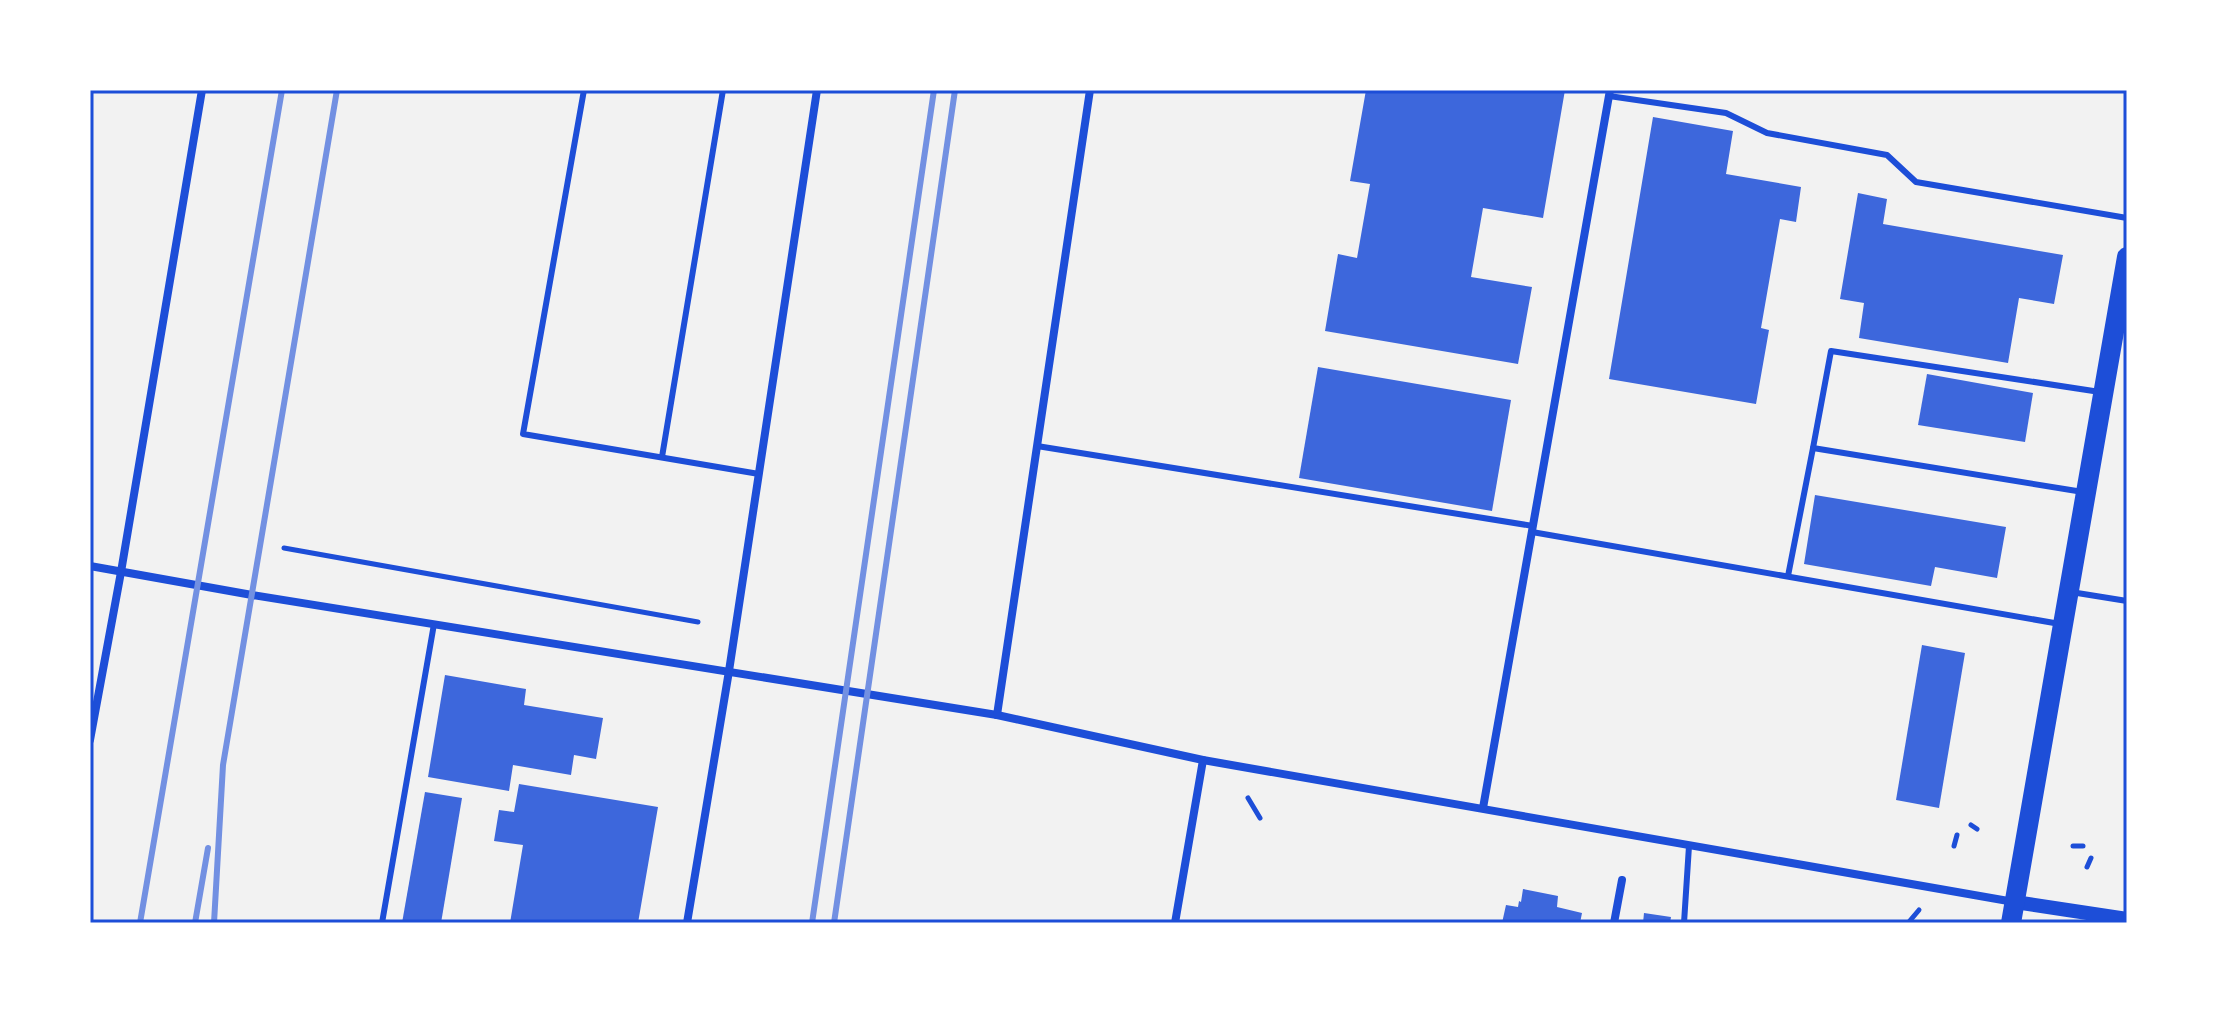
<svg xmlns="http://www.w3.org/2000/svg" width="2217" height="1013" font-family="'Fira Sans Condensed',sans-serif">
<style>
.building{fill:#3d67dc}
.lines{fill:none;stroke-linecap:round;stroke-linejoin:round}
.path{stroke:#1d4ed8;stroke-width:5}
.service{stroke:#1d4ed8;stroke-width:6}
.minor{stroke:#1d4ed8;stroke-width:8}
.tertiary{stroke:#1d4ed8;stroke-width:14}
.primary{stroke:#1d4ed8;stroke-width:20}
.rail{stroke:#7290e2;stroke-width:6}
.neatline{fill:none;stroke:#1d4ed8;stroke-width:3}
</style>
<rect width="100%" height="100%" fill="#f2f2f2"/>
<!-- building -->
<g class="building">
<path d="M1366 90H1565L1543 218 1483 208 1471 277 1532 287 1518 364 1325 331 1338 254 1357 258 1370 184 1350 181Z"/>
<path d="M1653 117 1733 131 1726 174 1801 187 1796 222 1780 219 1761 328 1769 330 1756 404 1609 379Z"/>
<path d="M1858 193 1887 199 1883 224 2063 255 2054 304 2019 298 2008 363 1859 338 1864 303 1840 299Z"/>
<path d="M1318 367 1511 400 1492 511 1299 478Z"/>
<path d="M1927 374 2033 393 2025 442 1918 425Z"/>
<path d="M1815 495 2006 527 1997 578 1935 567 1931 586 1804 564Z"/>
<path d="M1922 645 1965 653 1939 808 1896 800Z"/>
<path d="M445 675 526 689 524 705 603 718 596 759 574 755 571 775 513 765 509 791 428 777Z"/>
<path d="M519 784 658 807 638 923H510L523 845 494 841 499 810 514 812Z"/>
<path d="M425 792 462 798 441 923H402Z"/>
<path d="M1523 889 1558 896 1557 907 1582 913 1580 923H1502L1506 905 1518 907 1519 901 1521 902Z"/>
<path d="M1644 913 1671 917 1670 923H1643Z"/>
</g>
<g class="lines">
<!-- path -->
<g class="path">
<path d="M284 548 698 622"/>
<path d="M1248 798 1260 818"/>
<path d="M1971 825 1977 829"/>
<path d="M1954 846 1957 835"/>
<path d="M2073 846H2083"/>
<path d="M2087 867 2091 858"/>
<path d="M1908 923 1919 910"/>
</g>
<!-- service -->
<g class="service">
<path d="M584 90 523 434 759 474"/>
<path d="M1609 96 1726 113 1767 133 1887 155 1916 182 2127 218"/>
<path d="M1037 446 1533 526"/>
<path d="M662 457 723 90"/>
<path d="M2083 492 1813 448 1831 351 2100 392"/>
<path d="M1532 532 2060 624"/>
<path d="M1788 576 1813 448"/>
<path d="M2071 592 2127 601"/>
<path d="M382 923 434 624"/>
<path d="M1684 923 1689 846"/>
</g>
<!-- minor -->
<g class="minor">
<path d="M90 566 252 595 997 715 1203 760 2014 902"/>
<path d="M997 715 1090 90"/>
<path d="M90 740 121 572 202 90"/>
<path d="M1483 808 1610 90"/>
<path d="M687 923 729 671 817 90"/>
<path d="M1175 923 1203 760"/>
<path d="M1614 923 1622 880"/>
</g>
<!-- tertiary -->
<path class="tertiary" d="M2015 902 2127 919"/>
<!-- primary -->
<path class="primary" d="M2011 923 2127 257"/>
<!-- rail -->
<g class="rail">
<path d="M140 923 282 90"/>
<path d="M195 923 208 848"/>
<path d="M214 923 223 765 337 90"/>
<path d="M812 923 934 90"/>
<path d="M834 923 955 90"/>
</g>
</g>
<!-- border -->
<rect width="2217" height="1013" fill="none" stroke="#ffffff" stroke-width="184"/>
<rect x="92" y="92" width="2033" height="829" class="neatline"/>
</svg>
